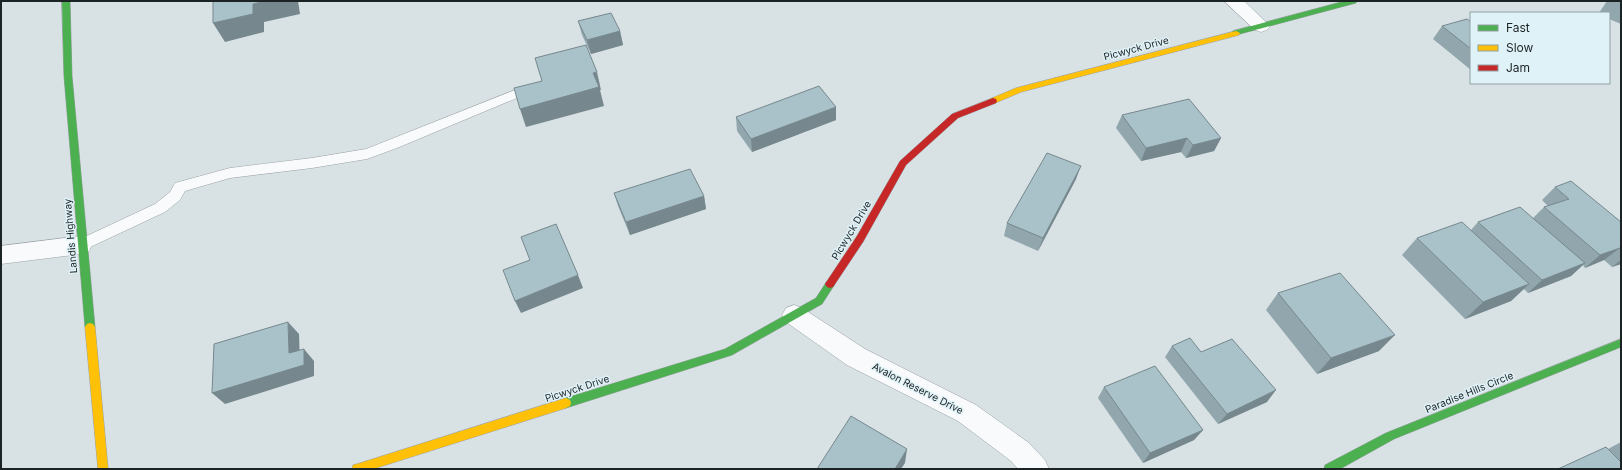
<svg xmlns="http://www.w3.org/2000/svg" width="1622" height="470" font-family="Inter,sans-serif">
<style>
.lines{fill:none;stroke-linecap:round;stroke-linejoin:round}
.lane-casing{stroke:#9aa1a4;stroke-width:1}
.street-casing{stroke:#9aa1a4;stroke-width:1}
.fast-casing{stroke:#9aa1a4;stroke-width:1}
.slow-casing{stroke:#9aa1a4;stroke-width:1}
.jam-casing{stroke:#9aa1a4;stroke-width:1}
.lane{fill:#f9fafb;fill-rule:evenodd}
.street{fill:#f9fafb;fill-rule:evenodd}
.fast{fill:#4caf50;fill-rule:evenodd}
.slow{fill:#ffc107;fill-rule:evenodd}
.jam{fill:#c62828;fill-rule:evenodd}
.wall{fill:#91a7ad}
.shaded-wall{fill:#76888d}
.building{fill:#a9c2c9;stroke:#76888d}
.labels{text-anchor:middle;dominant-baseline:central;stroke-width:3;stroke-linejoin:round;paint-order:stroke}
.street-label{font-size:10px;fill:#1c2325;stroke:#dff2f7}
</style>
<rect width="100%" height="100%" fill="#d8e1e4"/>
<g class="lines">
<defs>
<path id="lane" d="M520 88 524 89 526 92 524 95 397 148 367 159 312 168 230 178 185 191 180 200 165 212 86 249 81 251 76 249 74 245 76 241 155 204 170 192 175 183 230 168 312 158 366 149Z"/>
<g id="street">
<path d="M1224 1H1244L1270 26 1267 30 1261 32 1255 30Z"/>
<path d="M81 236 89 239 92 245 89 251 81 254 1 264V246Z"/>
<path d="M794 305 802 308 865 349 976 405 1029 443 1045 460 1049 469H1018L1011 461 958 421 847 365 786 322 782 315 786 308Z"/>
</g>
<g id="fast">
<path d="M62 1H70L72 76 95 327 93 330 90 331 87 330 85 327 64 76Z"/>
<path d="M1345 1H1357L1356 3 1236 35 1232 33 1233 31Z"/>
<path d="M830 280 833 281 835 284 822 304 732 355 566 408 562 406 561 403 562 400 566 398 725 349 816 298 827 281Z"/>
<path d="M1621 339V347L1394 439 1340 469H1324L1325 465 1386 433Z"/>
</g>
<g id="slow">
<path d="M1236 31 1240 33 1239 35 1021 92 993 104 989 101 990 99 1016 88Z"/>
<path d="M90 323 93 324 95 327 108 469H98L85 327 87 324Z"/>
<path d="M566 398 570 400 571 403 570 406 566 408 373 469H352L353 465 357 464Z"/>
</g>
<path id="jam" d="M993 98 996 99 997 101 996 103 958 118 906 165 863 242 833 287 830 288 827 287 825 284 857 236 900 161 952 114Z"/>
</defs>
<!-- lane casing -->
<use href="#lane" class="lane-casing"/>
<!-- street casing -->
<use href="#street" class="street-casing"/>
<!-- fast casing -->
<use href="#fast" class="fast-casing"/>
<!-- slow casing -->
<use href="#slow" class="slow-casing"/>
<!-- jam casing -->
<use href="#jam" class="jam-casing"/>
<!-- lane -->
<use href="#lane" class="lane"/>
<!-- street -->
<use href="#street" class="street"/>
<!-- fast -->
<use href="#fast" class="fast"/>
<!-- slow -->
<use href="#slow" class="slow"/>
<!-- jam -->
<use href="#jam" class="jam"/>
</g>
<!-- wall -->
<g class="wall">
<path d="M1607 1H1621V24L1609 19V13H1599Z"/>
<path d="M578 21 620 31 623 45 591 54 582 35Z"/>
<path d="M1471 22V70L1433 39 1442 26Z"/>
<path d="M836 107V120L752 152 737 131 736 117Z"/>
<path d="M1122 115 1221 138 1214 151 1186 158 1181 152 1141 161 1116 128Z"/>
<path d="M1076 179 1038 251 1004 236 1007 223Z"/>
<path d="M1555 187 1621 222V264L1612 267 1604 260 1585 268 1583 265 1571 276 1528 293 1524 289 1511 301 1465 319 1402 255 1417 238 1471 230 1478 222 1533 218 1544 207 1548 206 1542 200Z"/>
<path d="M614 193 704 196 706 209 630 235 618 206Z"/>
<path d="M1278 293 1379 351 1317 374 1266 310Z"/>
<path d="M1172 346 1267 402 1218 424 1165 357Z"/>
<path d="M1104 387 1203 430 1194 440 1143 463 1098 398Z"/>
<path d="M1621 442V469L1608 449Z"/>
</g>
<!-- shaded-wall -->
<g class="shaded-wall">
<path d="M265 1H298L300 14 264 22V32L225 42 213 23 253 4Z"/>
<path d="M620 31 623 45 591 54 587 40Z"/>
<path d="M597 72 601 90H600L604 106 526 127 520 109 593 73Z"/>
<path d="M836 107V120L752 152 751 139Z"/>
<path d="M1187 138 1181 152 1141 161 1146 148Z"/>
<path d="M1221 138 1214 151 1186 158 1193 145Z"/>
<path d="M1081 166 1076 179 1038 251 1043 238Z"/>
<path d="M704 196 706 209 630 235 626 222Z"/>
<path d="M1620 248 1604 260 1585 268 1600 255Z"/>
<path d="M1621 260V264L1612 267Z"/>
<path d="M1585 263 1571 276 1528 293 1542 280Z"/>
<path d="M578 275 583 288 521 313 515 301Z"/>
<path d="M1529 284 1511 301 1465 319 1483 302Z"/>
<path d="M288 322 299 334 300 365 289 353Z"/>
<path d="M1395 335 1379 351 1317 374 1331 358Z"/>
<path d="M304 349 314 361V376L225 404 212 393Z"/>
<path d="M1276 390 1267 402 1218 424 1227 414Z"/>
<path d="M1203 430 1194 440 1143 463 1150 453Z"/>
<path d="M907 449 905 463 901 469H895Z"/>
</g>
<!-- building -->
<g class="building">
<path d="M213 1H265L253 4V14L213 23Z"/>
<path d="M611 13 620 31 587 40 578 21Z"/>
<path d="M1467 19 1471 22V49L1442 26Z"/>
<path d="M586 45 597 72 593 73 599 87 520 109 514 88 542 81 535 58Z"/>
<path d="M819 86 836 107 751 139 736 117Z"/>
<path d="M1189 99 1221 138 1193 145 1187 138 1146 148 1122 115Z"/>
<path d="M1047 153 1081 166 1043 238 1007 223Z"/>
<path d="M690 169 704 196 626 222 614 193Z"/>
<path d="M1571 181 1621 222V249L1620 248 1600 255 1544 207 1569 199 1555 187Z"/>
<path d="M1520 207 1585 263 1542 280 1478 222Z"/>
<path d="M1462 222 1529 284 1483 302 1417 238Z"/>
<path d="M556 224 578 275 515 301 503 270 530 260 521 237Z"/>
<path d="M1340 273 1395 335 1331 358 1278 293Z"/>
<path d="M288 322 289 353 304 349V365L212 393 214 344Z"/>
<path d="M1190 338 1201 352 1232 339 1276 390 1227 414 1172 346Z"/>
<path d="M1155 366 1203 430 1150 453 1104 387Z"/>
<path d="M851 416 907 449 895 469H817Z"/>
<path d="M1606 447 1621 462V469H1558Z"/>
</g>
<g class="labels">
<!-- street labels -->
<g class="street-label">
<text transform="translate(1136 48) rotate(-15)">Picwyck Drive</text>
<text transform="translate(851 230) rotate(-59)">Picwyck Drive</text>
<text transform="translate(70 236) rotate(-95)">Landis Highway</text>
<text transform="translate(577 388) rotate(-18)">Picwyck Drive</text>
<text transform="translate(918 388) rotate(27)">Avalon Reserve Drive</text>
<text transform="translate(1469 392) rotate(-22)">Paradise Hills Circle</text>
</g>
</g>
<!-- border -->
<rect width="1622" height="470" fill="none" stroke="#1c2325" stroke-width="4"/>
<!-- legend -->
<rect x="1470" y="12" width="140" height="72" fill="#dff2f7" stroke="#919fa3"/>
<rect x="1478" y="25" width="20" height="6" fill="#4caf50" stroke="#919fa3"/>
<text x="1506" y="32" font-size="12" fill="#1c2325">Fast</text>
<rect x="1478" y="45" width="20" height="6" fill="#ffc107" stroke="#919fa3"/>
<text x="1506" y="52" font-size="12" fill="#1c2325">Slow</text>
<rect x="1478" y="65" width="20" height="6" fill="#c62828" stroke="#919fa3"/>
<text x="1506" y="72" font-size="12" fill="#1c2325">Jam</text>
</svg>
